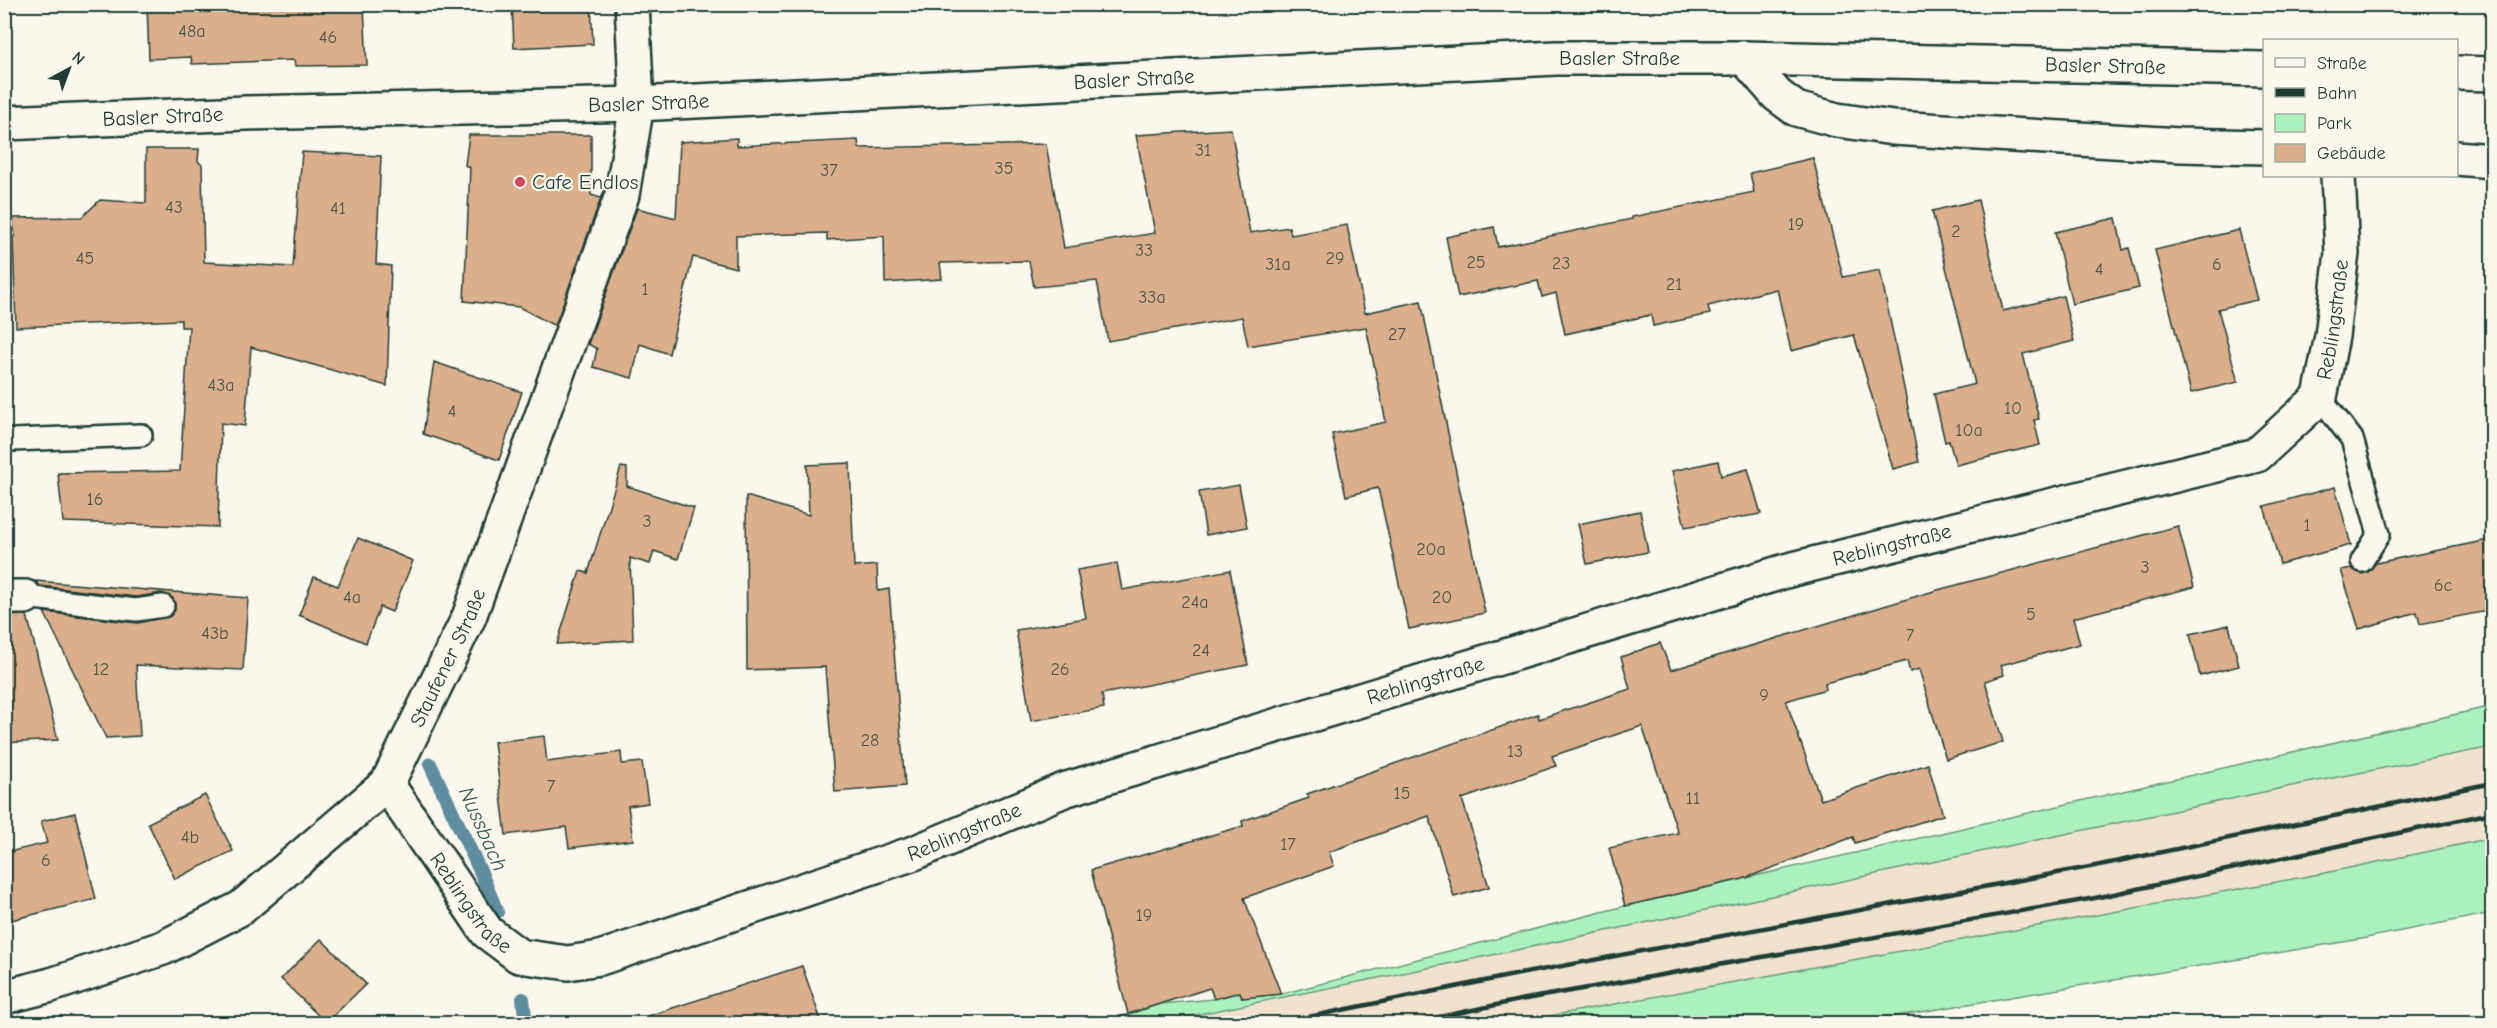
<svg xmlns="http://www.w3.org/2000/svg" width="2497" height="1028" font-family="'Comic Neue',sans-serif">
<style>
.built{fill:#f1e1cf}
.green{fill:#abf1be;stroke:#659779;stroke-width:1.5}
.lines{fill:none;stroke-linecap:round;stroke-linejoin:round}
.stream{stroke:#5e8c9f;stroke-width:14}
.building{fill:#dbae8c;stroke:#1f3d34;stroke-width:1.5}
.service-casing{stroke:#1f3d34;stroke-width:26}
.minor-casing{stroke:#1f3d34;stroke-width:38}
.secondary-casing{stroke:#1f3d34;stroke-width:38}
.service{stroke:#fbf7ec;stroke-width:21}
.minor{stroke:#fbf7ec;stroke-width:33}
.secondary{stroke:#fbf7ec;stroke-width:33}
.rail{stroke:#1f3d34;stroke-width:4.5}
.poi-dot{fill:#d1495b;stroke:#fbf7ec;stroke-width:2}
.labels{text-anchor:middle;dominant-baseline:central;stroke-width:4.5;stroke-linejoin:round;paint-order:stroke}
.number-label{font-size:18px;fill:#4e594a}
.street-label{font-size:21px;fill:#1f3d34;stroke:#fbf7ec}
.poi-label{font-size:21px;fill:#1f3d34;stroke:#fbf7ec;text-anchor:start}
.water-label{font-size:22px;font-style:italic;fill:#395e60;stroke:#fbf7ec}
</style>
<rect width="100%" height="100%" fill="#fbf7ec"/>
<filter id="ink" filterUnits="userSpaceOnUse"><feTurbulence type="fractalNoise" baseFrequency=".0167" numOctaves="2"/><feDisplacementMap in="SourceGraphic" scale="12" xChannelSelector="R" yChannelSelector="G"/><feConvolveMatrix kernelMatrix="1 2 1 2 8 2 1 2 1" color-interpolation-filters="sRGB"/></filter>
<g filter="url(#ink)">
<!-- built -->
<path class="built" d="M2492 747V838L2325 873 1511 1023 1155 1024 1507 952 2292 786Z"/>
<!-- green -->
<g class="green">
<path d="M2492 706V747L2292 786 1507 952 1155 1023 1074 1024 1120 1017 1160 1004 1214 999 1240 992 1243 998 1281 994 1625 906Z"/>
<path d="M2492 838V913L2361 939 1854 1023H1511L2325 873Z"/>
</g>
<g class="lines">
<!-- stream -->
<g class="stream">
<path d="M430 764 481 873 497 912"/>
<path d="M523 999 526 1024"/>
</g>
</g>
<!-- building -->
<g class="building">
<path d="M147 4H309V8L364 6 367 65 295 66 294 60 192 64 191 57 149 59Z"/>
<path d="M512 4H591L593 44 514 48Z"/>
<path d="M1231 129 1250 233 1289 227 1291 235 1347 225 1365 313 1421 301 1485 613 1409 629 1378 488 1346 496 1332 434 1386 422 1366 327 1248 346 1242 317 1108 341 1097 281 1034 287 1029 261 940 263 942 279 885 283 884 236 827 240V233L736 236V268L693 257 669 354 640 344 632 378 593 367 597 349 588 344 637 208 676 218 680 142 737 138V146L858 140 859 148 1046 144 1064 248 1155 233 1136 135Z"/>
<path d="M469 135H591V195L601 198 555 326 519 307 464 301 470 168 465 165Z"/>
<path d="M146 149H199L198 161 202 165 204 262 293 267 302 152 381 156 376 264 391 266 387 386 251 347 245 426 221 423 218 527 63 522 58 473 180 471 189 327H181V320L16 327 13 238 15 235 12 218 82 217 100 200 146 203Z"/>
<path d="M1813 158 1843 277 1880 270 1919 462 1893 469 1854 335 1791 351 1777 289 1708 306 1710 314 1653 326 1651 315 1565 334 1556 293 1542 297 1538 281 1458 297 1446 237 1494 227 1498 247 1632 219V217L1754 192 1750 173Z"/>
<path d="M1978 200 2003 311 2063 296 2074 341 2023 354 2039 419 2034 420 2040 445 1956 465 1949 441 1945 442 1934 394 1975 384 1932 211Z"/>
<path d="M2116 218 2123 250 2129 248 2139 288 2072 304 2055 232Z"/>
<path d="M2239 230 2257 300 2218 309 2238 382 2191 393 2155 250Z"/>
<path d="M434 362 522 392 499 460 423 434Z"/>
<path d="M1718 461 1721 476 1748 469 1761 514 1685 527 1672 471Z"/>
<path d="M850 463 854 567 877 565 878 591 889 589 905 786 835 792 825 667 747 670 746 496 809 515 807 465Z"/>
<path d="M621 467 627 468V486L694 508 678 559 654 551 650 564 630 558 633 640 557 644 580 571 588 573Z"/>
<path d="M1239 485 1247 527 1206 535 1199 492Z"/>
<path d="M2335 487 2351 545 2280 564 2264 506Z"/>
<path d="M1640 511 1648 552 1587 564 1578 524Z"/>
<path d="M2178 526 2194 587 2073 618 2080 644 2001 665 2004 675 1985 681 2003 742 1946 759 1919 669 1910 672 1907 661 1825 683 1826 689 1786 701 1821 800 1928 764 1943 815 1855 843 1853 837 1743 879 1625 906 1609 848 1678 833 1642 726 1552 756 1556 766 1462 799 1489 887 1454 897 1429 816 1329 852 1334 866 1244 898 1281 994 1242 998 1240 992 1214 999 1210 988 1128 1014 1091 870 1243 826 1242 821 1309 798 1307 794 1538 714 1539 719 1630 689 1621 657 1660 643 1671 670 1934 591Z"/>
<path d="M358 538 413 561 392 612 380 607 366 643 299 615 314 577 338 586Z"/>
<path d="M2493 539V610L2420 624 2417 612 2359 629 2341 570 2352 568 2362 574 2368 572 2376 563Z"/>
<path d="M1117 563 1122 590 1230 570 1248 665 1102 694 1104 708 1031 721 1016 630 1086 618 1077 570Z"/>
<path d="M35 581 248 598 243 670 136 665 140 736 106 738 44 612 138 623 170 616 175 610 173 599 162 593 136 597 40 586Z"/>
<path d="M27 615 58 740 4 743V616Z"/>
<path d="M2229 625 2239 666 2200 676 2190 634Z"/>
<path d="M544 736 547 762 621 752 622 764 642 762 648 803 628 806 633 840 569 848 566 827 506 835 494 742Z"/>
<path d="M205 795 233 851 175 879 148 823Z"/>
<path d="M75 813 96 899 11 920 4 895V853L47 843 41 821Z"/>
<path d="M321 939 366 984 326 1023 281 979Z"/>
<path d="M802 966 822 1023H649L648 1016Z"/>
</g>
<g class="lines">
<defs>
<g id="service">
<path d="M2320 397 2352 439 2379 534 2362 561"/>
<path d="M13 440 141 435"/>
<path d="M25 597 136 610 163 606"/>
</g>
<g id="minor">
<path d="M1745 58 1777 95 1796 109 1837 120 1893 128 2180 145 2264 147"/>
<path d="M2456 158 2492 161"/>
<path d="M4 597H25"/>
<path id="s1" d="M387 784 487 932 519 956 568 963 600 958 914 853 1064 790 1789 570 2257 455 2320 397 2332 336 2342 253 2338 176"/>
<path id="s2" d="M4 997 51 985 163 948 241 908 387 784 469 617 622 195 637 104 632 4"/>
</g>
<g id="secondary">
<path d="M2456 73 2492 74"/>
<path id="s3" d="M4 123 246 113 637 104 1556 58H1745L2264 69"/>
</g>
</defs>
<!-- service casing -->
<use href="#service" class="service-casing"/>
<!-- minor casing -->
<use href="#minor" class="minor-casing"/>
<!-- secondary casing -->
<use href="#secondary" class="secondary-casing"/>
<!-- service -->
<use href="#service" class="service"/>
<!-- minor -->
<use href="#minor" class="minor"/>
<!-- secondary -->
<use href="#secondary" class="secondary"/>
<!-- rail -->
<g class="rail">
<path d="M1274 1024 1514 975 2095 866 2492 783"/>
<path d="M1406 1024 1520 1000 2095 898 2492 813"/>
</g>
</g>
</g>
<!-- markers -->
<circle class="poi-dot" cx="520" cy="182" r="6"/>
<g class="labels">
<!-- number labels -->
<g class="number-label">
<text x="192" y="31">48a</text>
<text x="328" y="37">46</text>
<text x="1203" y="150">31</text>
<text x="1004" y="168">35</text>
<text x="829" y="170">37</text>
<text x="174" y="207">43</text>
<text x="338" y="208">41</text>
<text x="1796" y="224">19</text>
<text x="1956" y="231">2</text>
<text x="1144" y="250">33</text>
<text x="85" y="258">45</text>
<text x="1335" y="258">29</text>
<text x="1476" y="262">25</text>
<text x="1561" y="263">23</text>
<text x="1278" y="264">31a</text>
<text x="2217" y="264">6</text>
<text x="2099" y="269">4</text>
<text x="1674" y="284">21</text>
<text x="645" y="289">1</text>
<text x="1152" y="297">33a</text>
<text x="1397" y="334">27</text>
<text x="221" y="385">43a</text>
<text x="2013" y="408">10</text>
<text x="452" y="411">4</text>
<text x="1969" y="430">10a</text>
<text x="95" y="499">16</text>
<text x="647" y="521">3</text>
<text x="2307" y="525">1</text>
<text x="1431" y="549">20a</text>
<text x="2145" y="567">3</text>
<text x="2443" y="585">6c</text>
<text x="352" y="597">4a</text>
<text x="1442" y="597">20</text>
<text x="1195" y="602">24a</text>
<text x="2031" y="614">5</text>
<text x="215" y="633">43b</text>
<text x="1910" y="635">7</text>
<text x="1201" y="650">24</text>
<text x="101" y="669">12</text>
<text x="1060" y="669">26</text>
<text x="1764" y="695">9</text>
<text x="870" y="740">28</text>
<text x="1515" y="751">13</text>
<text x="551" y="786">7</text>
<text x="1402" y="793">15</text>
<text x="1693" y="798">11</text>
<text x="190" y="837">4b</text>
<text x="1288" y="844">17</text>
<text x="46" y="860">6</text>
<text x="1144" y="915">19</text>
</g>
<!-- street labels -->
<g class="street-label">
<text stroke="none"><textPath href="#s3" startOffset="1617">Basler Straße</textPath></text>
<text stroke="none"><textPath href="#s3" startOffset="2103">Basler Straße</textPath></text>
<text stroke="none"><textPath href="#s3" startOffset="1131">Basler Straße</textPath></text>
<text stroke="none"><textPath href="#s3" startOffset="645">Basler Straße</textPath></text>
<text stroke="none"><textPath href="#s3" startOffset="159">Basler Straße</textPath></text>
<text stroke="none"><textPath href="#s1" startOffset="2198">Reblingstraße</textPath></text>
<text stroke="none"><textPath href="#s1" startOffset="1658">Reblingstraße</textPath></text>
<text stroke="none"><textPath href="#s2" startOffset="586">Staufener Straße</textPath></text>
<text stroke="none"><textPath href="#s1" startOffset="1172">Reblingstraße</textPath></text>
<text stroke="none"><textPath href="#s1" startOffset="686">Reblingstraße</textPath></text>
<text stroke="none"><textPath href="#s1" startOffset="146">Reblingstraße</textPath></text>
</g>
<!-- poi labels -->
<g class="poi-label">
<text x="532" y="182">Cafe Endlos</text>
</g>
<!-- water labels -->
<g class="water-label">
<text transform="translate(483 829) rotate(66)">Nussbach</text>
</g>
</g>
<!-- margin -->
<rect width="2497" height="1028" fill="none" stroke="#fbf7ec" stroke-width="24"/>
<rect x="12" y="12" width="2473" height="1004" fill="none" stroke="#1f3d34" stroke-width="2" filter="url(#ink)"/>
<!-- legend -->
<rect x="2263" y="39" width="195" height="138" fill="#fbf7ec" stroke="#a3ada2" stroke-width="1.5"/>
<rect x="2275" y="58" width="30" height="9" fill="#fbf7ec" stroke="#a3ada2" stroke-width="1.5"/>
<text x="2317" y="69" font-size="18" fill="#1f3d34">Straße</text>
<rect x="2275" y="88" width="30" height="9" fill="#1f3d34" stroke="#a3ada2" stroke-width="1.5"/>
<text x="2317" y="99" font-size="18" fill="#1f3d34">Bahn</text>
<rect x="2275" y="114" width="30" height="18" fill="#abf1be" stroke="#a3ada2" stroke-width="1.5"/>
<text x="2317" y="129" font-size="18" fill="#1f3d34">Park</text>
<rect x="2275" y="144" width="30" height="18" fill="#dbae8c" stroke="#a3ada2" stroke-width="1.5"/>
<text x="2317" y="159" font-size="18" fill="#1f3d34">Gebäude</text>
<!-- north arrow -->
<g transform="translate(69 69) rotate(41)" stroke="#fbf7ec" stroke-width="4.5" paint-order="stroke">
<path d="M0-4.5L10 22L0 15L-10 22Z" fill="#1f3d34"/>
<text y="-9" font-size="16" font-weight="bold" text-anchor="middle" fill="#1f3d34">N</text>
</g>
</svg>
